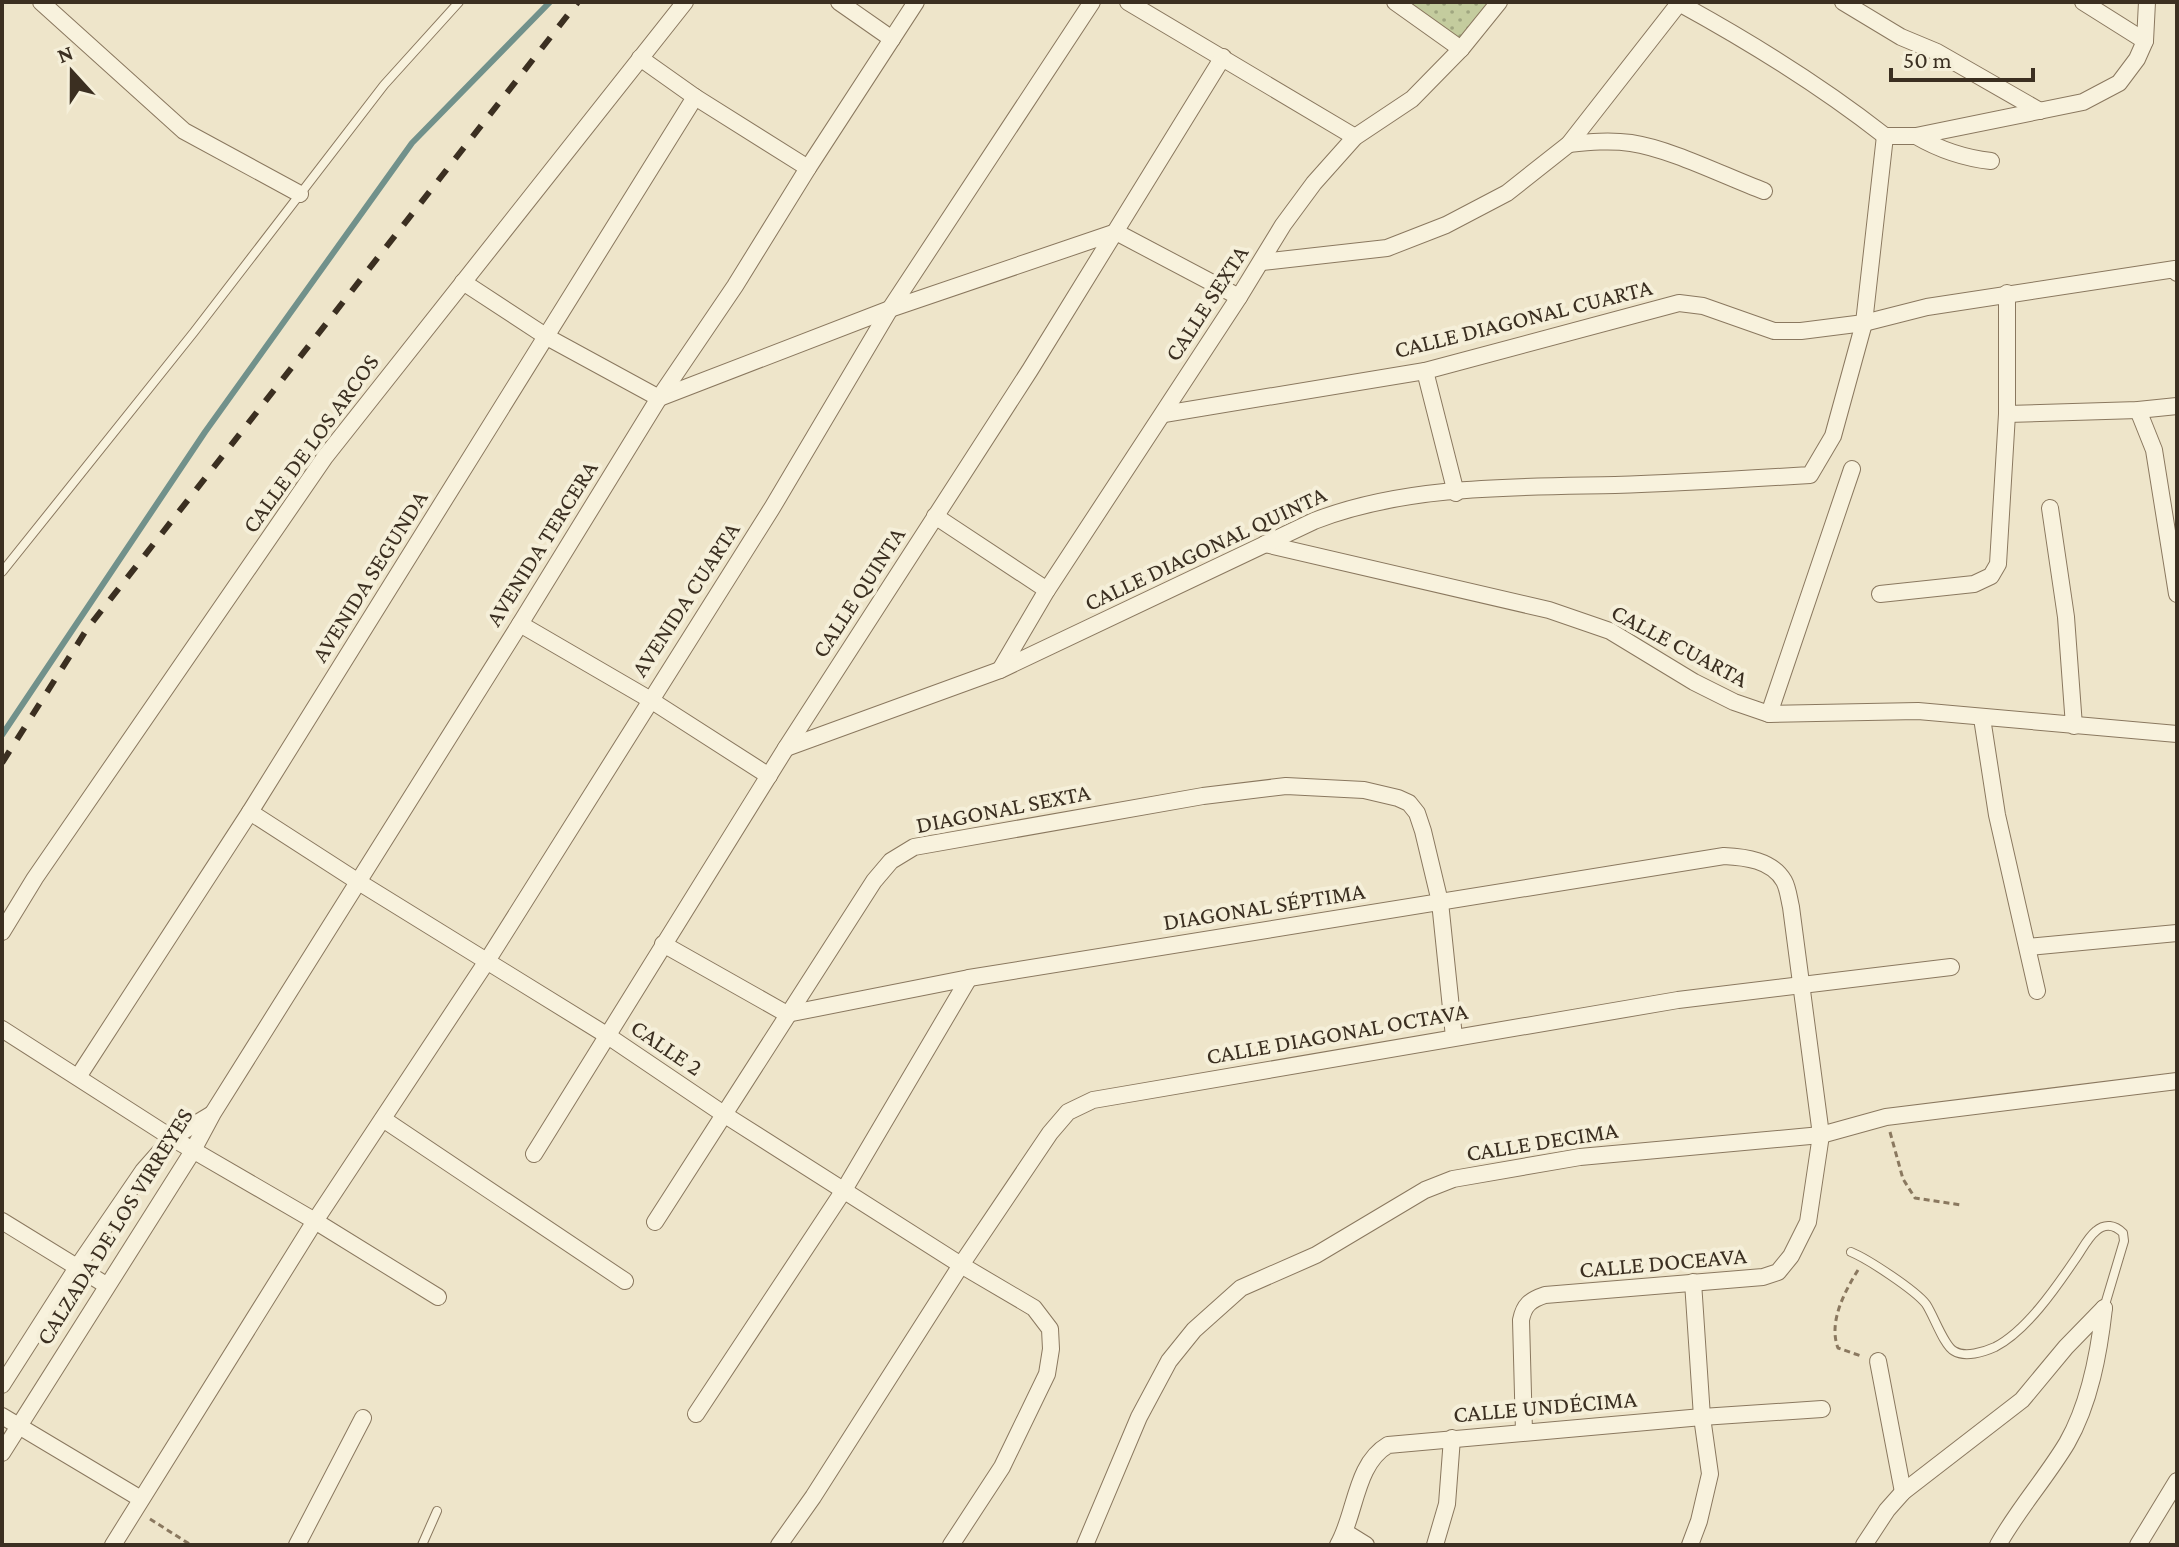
<svg xmlns="http://www.w3.org/2000/svg" width="2179" height="1547" font-family="'Crimson Pro',serif">
<style>
.green{fill:url(#green-dots)}
.lines{fill:none;stroke-linecap:round;stroke-linejoin:round}
.stream{stroke:#71918b;stroke-width:6}
.service-casing{stroke:#8a785f;stroke-width:10}
.minor-casing{stroke:#8a785f;stroke-width:18}
.path{stroke:#8a785f;stroke-width:3;stroke-dasharray:6 4;stroke-linecap:butt}
.service{stroke:#f8f2dd;stroke-width:8}
.minor{stroke:#f8f2dd;stroke-width:16}
.rail{stroke:#3b2f21;stroke-width:6;stroke-dasharray:14 14;stroke-linecap:butt}
.labels{text-anchor:middle;dominant-baseline:central;stroke-width:8;stroke-linejoin:round;paint-order:stroke}
.street-label{font-size:24px;fill:#3b2f21;stroke:#f5efd9}
</style>
<defs>
<pattern id="green-dots" width="8" height="8" patternUnits="userSpaceOnUse" patternTransform="scale(2)"><rect width="8" height="8" fill="#c4cc9e"/><path d="M2 2h.1M6 6h.1" fill="none" stroke="#a0a680" stroke-width="1.8" stroke-linecap="round"/></pattern>
</defs>
<rect width="100%" height="100%" fill="#eee5ca"/>
<!-- green -->
<path class="green" d="M1403 2H1492L1460 44Z"/>
<g class="lines">
<!-- stream -->
<path class="stream" d="M2 735 205 432 412 143 550 2"/>
<defs>
<g id="service">
<path d="M2 572 194 332 384 85 459 2"/>
<path d="M1851 1252C1868 1259 1915 1290 1926 1304 1934 1316 1944 1346 1954 1351 1965 1358 1984 1352 1995 1347 2026 1331 2055 1289 2074 1261 2081 1252 2087 1238 2096 1231 2105 1223 2115 1225 2123 1233L2124 1241 2104 1308"/>
<path d="M422 1545 437 1511"/>
</g>
<g id="minor">
<path d="M41 2 184 131 300 194"/>
<path d="M839 2 892 39"/>
<path d="M1128 2 1355 137"/>
<path d="M1395 2 1461 49"/>
<path d="M1843 2 1901 37 1937 52 2040 111"/>
<path d="M2083 2 2145 41"/>
<path d="M1679 3C1752 43 1820 85 1885 136"/>
<path d="M640 58 695 97 808 168"/>
<path d="M1885 136H1916L2083 102 2119 83 2137 59 2145 41 2147 2"/>
<path d="M1916 136C1940 150 1964 158 1991 161"/>
<path d="M1569 144C1589 142 1610 140 1631 143 1671 149 1724 176 1764 191"/>
<path d="M1262 262 1387 248 1446 225 1507 193 1569 144 1680 2"/>
<path d="M463 282 547 337 659 398 890 309 1116 232 1239 297"/>
<path d="M1425 371 1456 493"/>
<path d="M2138 410 2154 450 2177 594"/>
<path d="M1164 414 1425 371 1679 303 1703 306 1774 331H1801L1864 323 1927 307 2175 269 2177 273"/>
<path d="M2007 414 2138 410 2177 406"/>
<path d="M2050 508 2066 617 2074 726"/>
<path d="M935 516 1047 590"/>
<path d="M1265 544 1549 610 1610 631 1694 682 1734 702 1769 714 1918 711 2177 734"/>
<path d="M1880 594 1974 584 1991 576 1998 564 2007 414V293"/>
<path d="M520 624 649 699 769 776"/>
<path d="M1000 670 1047 590 1239 297 1283 225 1314 183 1355 137 1412 99 1461 49 1499 2"/>
<path d="M1769 714 1852 469"/>
<path d="M1982 718 1997 815 2037 991"/>
<path d="M786 748 1000 670 1314 521C1405 485 1518 487 1615 485 1680 483 1745 479 1810 475L1833 436 1864 323 1885 136"/>
<path d="M250 812 357 881 608 1036 725 1115 961 1265 1034 1308 1050 1329 1051 1349 1047 1374 1002 1467 951 1545"/>
<path d="M2 932 35 878 325 457 685 2"/>
<path d="M663 944 787 1014 969 978 1724 856C1745 857 1772 860 1784 881 1788 888 1789 899 1791 907L1821 1135 1808 1222 1791 1256 1778 1272 1763 1277 1545 1295C1530 1300 1524 1305 1521 1320L1524 1432"/>
<path d="M2028 947 2177 933"/>
<path d="M2 1029 172 1138 315 1221 438 1297"/>
<path d="M78 1077 250 812 695 97"/>
<path d="M383 1119 625 1281"/>
<path d="M534 1154 786 748 1030 370 1223 57"/>
<path d="M2 1221 106 1285"/>
<path d="M655 1222 874 881 891 861 914 847 1203 796 1286 786 1364 790 1398 798 1409 803 1417 813 1423 831 1440 902 1454 1037"/>
<path d="M1878 1361 1903 1492"/>
<path d="M2 1385 78 1266 143 1171 172 1138 212 1114"/>
<path d="M696 1414 844 1190 969 978"/>
<path d="M2 1416 141 1499"/>
<path d="M2 1453 191 1154 213 1113 520 624 659 398 735 286 808 168 916 2"/>
<path d="M1345 1532 1366 1545"/>
<path d="M113 1545 315 1221 487 961 772 508 890 309 1092 2"/>
<path d="M297 1545 363 1418"/>
<path d="M779 1545 813 1497 961 1265 1050 1133 1068 1112 1093 1100 1678 1000 1951 967"/>
<path d="M1085 1545 1139 1417 1169 1361 1194 1330 1241 1288 1316 1255 1425 1190 1453 1179 1580 1157 1821 1135 1886 1117 2177 1081"/>
<path d="M1338 1545C1356 1514 1355 1464 1388 1445L1702 1417 1822 1409"/>
<path d="M1435 1545 1447 1504 1452 1438"/>
<path d="M1690 1545 1699 1521 1710 1474 1702 1417 1693 1282"/>
<path d="M1864 1545 1887 1510 1903 1492 2022 1400 2066 1347 2104 1308"/>
<path d="M1998 1545C2018 1509 2046 1478 2067 1443 2090 1403 2099 1353 2104 1308"/>
<path d="M2138 1545 2177 1481"/>
</g>
</defs>
<!-- service casing -->
<use href="#service" class="service-casing"/>
<!-- minor casing -->
<use href="#minor" class="minor-casing"/>
<!-- path -->
<g class="path">
<path d="M1890 1132 1903 1179 1915 1198 1961 1205"/>
<path d="M1858 1270C1845 1291 1828 1322 1838 1348L1861 1356"/>
<path d="M150 1519 191 1545"/>
</g>
<!-- service -->
<use href="#service" class="service"/>
<!-- minor -->
<use href="#minor" class="minor"/>
<!-- rail -->
<path class="rail" d="M2 763 87 629 578 2"/>
</g>
<g class="labels">
<!-- street labels -->
<g class="street-label">
<text transform="translate(1206 303) rotate(-57)">CALLE SEXTA</text>
<text transform="translate(1523 318) rotate(-14)">CALLE DIAGONAL CUARTA</text>
<text transform="translate(310 443) rotate(-54)">CALLE DE LOS ARCOS</text>
<text transform="translate(541 543) rotate(-58)">AVENIDA TERCERA</text>
<text transform="translate(1205 548) rotate(-25)">CALLE DIAGONAL QUINTA</text>
<text transform="translate(369 576) rotate(-58)">AVENIDA SEGUNDA</text>
<text transform="translate(858 592) rotate(-57)">CALLE QUINTA</text>
<text transform="translate(685 599) rotate(-57)">AVENIDA CUARTA</text>
<text transform="translate(1680 645) rotate(28)">CALLE CUARTA</text>
<text transform="translate(1003 808) rotate(-11)">DIAGONAL SEXTA</text>
<text transform="translate(1264 906) rotate(-9)">DIAGONAL SÉPTIMA</text>
<text transform="translate(1337 1033) rotate(-10)">CALLE DIAGONAL OCTAVA</text>
<text transform="translate(667 1047) rotate(34)">CALLE 2</text>
<text transform="translate(1542 1141) rotate(-9)">CALLE DECIMA</text>
<text transform="translate(114 1226) rotate(-58)">CALZADA DE LOS VIRREYES</text>
<text transform="translate(1663 1262) rotate(-5)">CALLE DOCEAVA</text>
<text transform="translate(1545 1406) rotate(-5)">CALLE UNDÉCIMA</text>
</g>
</g>
<!-- border -->
<rect width="2179" height="1547" fill="none" stroke="#3b2f21" stroke-width="8"/>
<!-- north arrow -->
<g transform="translate(72 72) rotate(339)" stroke="#f5efd9" stroke-width="6" paint-order="stroke">
<path d="M0-6L14 30L0 20L-14 30Z" fill="#3b2f21"/>
<text y="-12" font-size="22" font-weight="bold" text-anchor="middle" fill="#3b2f21">N</text>
</g>
<!-- scale -->
<path d="M1891 68v12h142v-12" fill="none" stroke="#3b2f21" stroke-width="4"/>
<text x="1903" y="68" font-size="24" fill="#3b2f21" stroke="#f5efd9" stroke-width="6" paint-order="stroke">50 m</text>
</svg>
